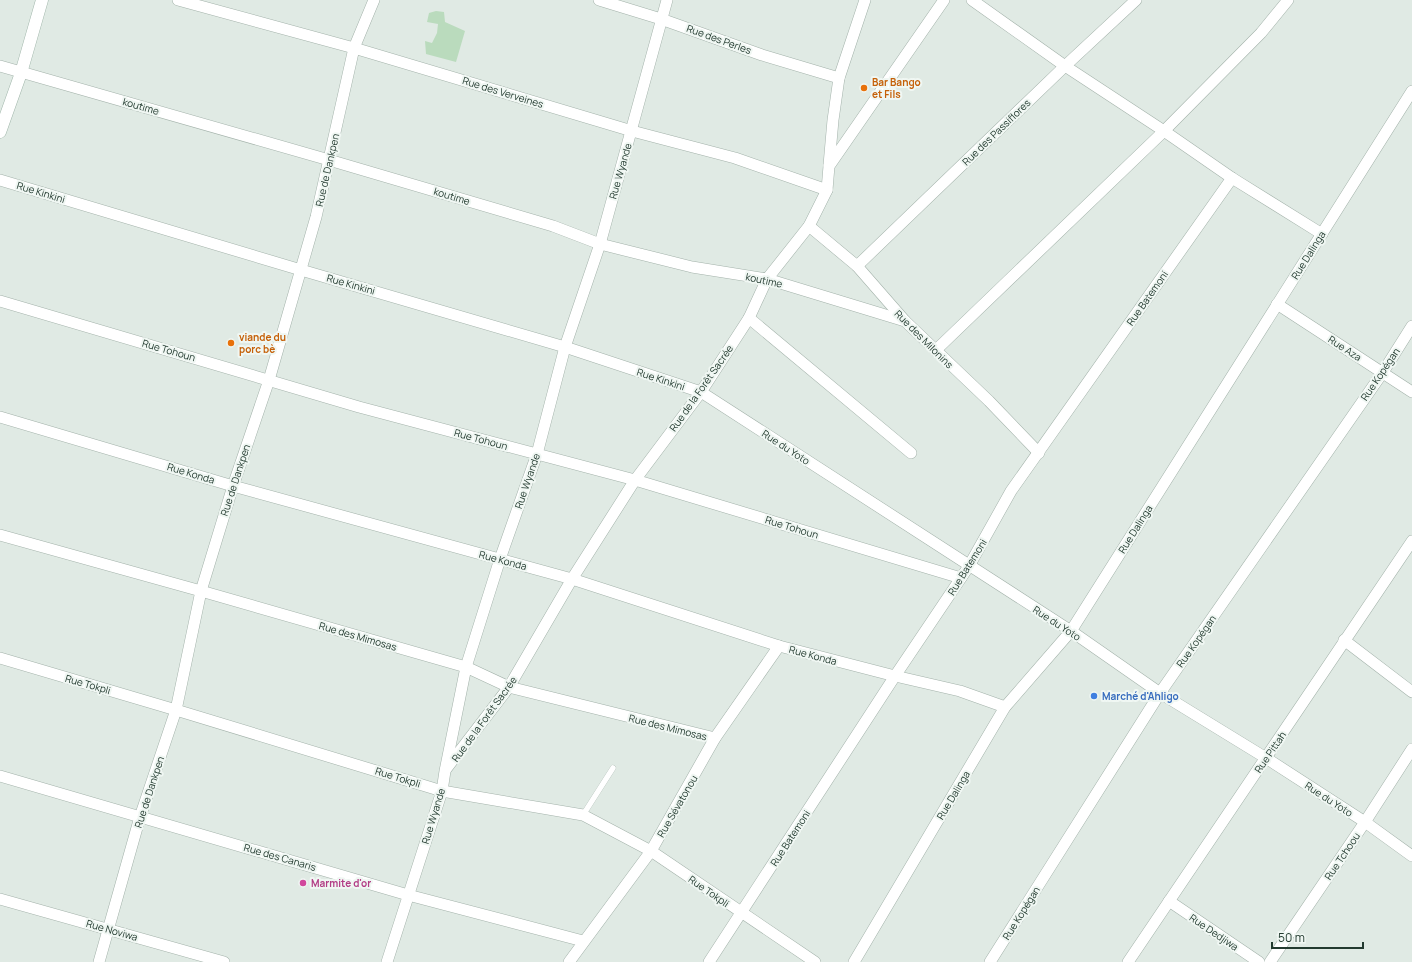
<svg xmlns="http://www.w3.org/2000/svg" width="1412" height="962" font-family="Manrope,sans-serif">
<style>
.green{fill:#badbbd}
.lines{fill:none;stroke-linecap:round;stroke-linejoin:round}
.lane-casing{stroke:#a3b2aa;stroke-width:6}
.street-casing{stroke:#a3b2aa;stroke-width:12}
.secondary-casing{stroke:#a0b6aa;stroke-width:13}
.lane{stroke:#fff;stroke-width:5.5}
.street{stroke:#fff;stroke-width:11}
.secondary{stroke:#fff;stroke-width:12}
.food-dot{fill:#e8710a;stroke:#f0f7f3;stroke-width:1.5}
.shop-dot{fill:#3f7fe0;stroke:#f0f7f3;stroke-width:1.5}
.hotel-dot{fill:#d1479c;stroke:#f0f7f3;stroke-width:1.5}
.labels{text-anchor:middle;dominant-baseline:central;stroke-width:4;stroke-linejoin:round;paint-order:stroke}
.street-label{font-size:10px;fill:#223a2f;stroke:#f0f7f3}
.food-label{font-size:10px;font-weight:bold;fill:#c56008;stroke:#f0f7f3;text-anchor:start}
.shop-label{font-size:10px;font-weight:bold;fill:#366cbe;stroke:#f0f7f3;text-anchor:start}
.hotel-label{font-size:10px;font-weight:bold;fill:#b23c85;stroke:#f0f7f3;text-anchor:start}
</style>
<rect width="100%" height="100%" fill="#e0eae4"/>
<!-- green -->
<path class="green" d="M436 11 444 12 445 22 465 31 456 62 426 54 425 41 432 43 437 33 438 24 427 22 429 13Z"/>
<g class="lines">
<defs>
<path id="lane" d="M583 815 613 768"/>
<g id="street">
<path d="M178 0 354 48 632 131 735 158 827 190"/>
<path d="M599 0 661 19 762 55 839 78"/>
<path d="M972 0 1065 66 1164 131 1232 178 1322 234"/>
<path d="M0 66 329 160 553 226 600 244 692 267 767 279 905 321"/>
<path d="M829 165 833 120 839 78 865 0"/>
<path d="M0 180 301 270 565 347 701 392 1071 631 1160 693 1266 758 1365 822 1412 856"/>
<path d="M809 226 857 266 905 321 989 401 1039 453"/>
<path d="M857 266 1065 66 1136 0"/>
<path d="M0 301 359 407 635 480 961 578"/>
<path d="M1277 304 1412 392"/>
<path d="M749 318 911 453"/>
<path d="M936 350 1164 131 1261 33 1288 0"/>
<path d="M0 417 233 486 572 579 779 646 895 676 960 691 1005 707"/>
<path d="M0 535 201 591 466 667 509 687 715 738"/>
<path d="M1344 640 1412 692"/>
<path d="M0 658 176 710 442 791 583 815 651 851 815 962"/>
<path d="M446 769 509 687 572 579 635 480 701 392 749 318 767 279 809 226 827 190 829 166 944 0"/>
<path d="M0 776 408 895 583 941"/>
<path d="M0 899 224 962"/>
<path d="M1169 901 1259 962"/>
<path d="M99 962 140 817 176 710 201 591 233 486 269 380 316 217 354 48 374 0"/>
<path d="M387 962 442 791 445 771 466 667 500 559 537 454 565 347 600 244 667 0"/>
<path d="M569 962 651 851 715 738 779 646"/>
<path d="M709 962 895 676 969 566 1011 491 1232 178"/>
<path d="M854 962 1005 707 1071 631 1412 91"/>
<path d="M990 962 1160 693 1383 372 1412 326"/>
<path d="M1128 962 1412 541"/>
<path d="M1270 962 1365 822 1412 749"/>
</g>
<path id="secondary" d="M0 132 21 73 42 0"/>
</defs>
<!-- lane casing -->
<use href="#lane" class="lane-casing"/>
<!-- street casing -->
<use href="#street" class="street-casing"/>
<!-- secondary casing -->
<use href="#secondary" class="secondary-casing"/>
<!-- lane -->
<use href="#lane" class="lane"/>
<!-- street -->
<use href="#street" class="street"/>
<!-- secondary -->
<use href="#secondary" class="secondary"/>
</g>
<!-- markers -->
<g class="food-dot">
<circle cx="864" cy="88" r="4"/>
<circle cx="231" cy="343" r="4"/>
</g>
<circle class="shop-dot" cx="1094" cy="696" r="4"/>
<circle class="hotel-dot" cx="303" cy="883" r="4"/>
<g class="labels">
<!-- street labels -->
<g class="street-label">
<text transform="translate(719 39) rotate(20)">Rue des Perles</text>
<text transform="translate(503 92) rotate(17)">Rue des Verveines</text>
<text transform="translate(141 106) rotate(16)">koutime</text>
<text transform="translate(996 132) rotate(-44)">Rue des Passiflores</text>
<text transform="translate(327 170) rotate(-77)">Rue de Dankpen</text>
<text transform="translate(620 171) rotate(-74)">Rue Wyande</text>
<text transform="translate(41 192) rotate(17)">Rue Kinkini</text>
<text transform="translate(452 196) rotate(17)">koutime</text>
<text transform="translate(1308 255) rotate(-58)">Rue Dalinga</text>
<text transform="translate(764 280) rotate(12)">koutime</text>
<text transform="translate(351 284) rotate(16)">Rue Kinkini</text>
<text transform="translate(1147 298) rotate(-55)">Rue Batemoni</text>
<text transform="translate(924 339) rotate(45)">Rue des Milonins</text>
<text transform="translate(1345 348) rotate(33)">Rue Aza</text>
<text transform="translate(169 350) rotate(16)">Rue Tohoun</text>
<text transform="translate(1380 374) rotate(-56)">Rue Kopégan</text>
<text transform="translate(661 379) rotate(18)">Rue Kinkini</text>
<text transform="translate(701 388) rotate(-55)">Rue de la Forêt Sacrée</text>
<text transform="translate(481 439) rotate(15)">Rue Tohoun</text>
<text transform="translate(786 447) rotate(33)">Rue du Yoto</text>
<text transform="translate(191 473) rotate(17)">Rue Konda</text>
<text transform="translate(235 480) rotate(-72)">Rue de Dankpen</text>
<text transform="translate(527 481) rotate(-71)">Rue Wyande</text>
<text transform="translate(792 527) rotate(17)">Rue Tohoun</text>
<text transform="translate(1135 529) rotate(-58)">Rue Dalinga</text>
<text transform="translate(503 560) rotate(15)">Rue Konda</text>
<text transform="translate(967 567) rotate(-58)">Rue Batemoni</text>
<text transform="translate(1057 623) rotate(33)">Rue du Yoto</text>
<text transform="translate(358 636) rotate(16)">Rue des Mimosas</text>
<text transform="translate(1196 641) rotate(-55)">Rue Kopégan</text>
<text transform="translate(813 655) rotate(15)">Rue Konda</text>
<text transform="translate(88 684) rotate(16)">Rue Tokpli</text>
<text transform="translate(484 719) rotate(-54)">Rue de la Forêt Sacrée</text>
<text transform="translate(668 727) rotate(14)">Rue des Mimosas</text>
<text transform="translate(1270 752) rotate(-56)">Rue Pittah</text>
<text transform="translate(398 777) rotate(17)">Rue Tokpli</text>
<text transform="translate(149 792) rotate(-72)">Rue de Dankpen</text>
<text transform="translate(953 795) rotate(-59)">Rue Dalinga</text>
<text transform="translate(1329 799) rotate(33)">Rue du Yoto</text>
<text transform="translate(677 806) rotate(-60)">Rue Sévatonou</text>
<text transform="translate(433 816) rotate(-73)">Rue Wyande</text>
<text transform="translate(790 838) rotate(-57)">Rue Batemoni</text>
<text transform="translate(1342 856) rotate(-56)">Rue Tchoou</text>
<text transform="translate(280 857) rotate(16)">Rue des Canaris</text>
<text transform="translate(709 891) rotate(35)">Rue Tokpli</text>
<text transform="translate(1021 913) rotate(-58)">Rue Kopégan</text>
<text transform="translate(112 930) rotate(16)">Rue Noviwa</text>
<text transform="translate(1214 932) rotate(34)">Rue Dedjiwa</text>
</g>
<!-- food labels -->
<g class="food-label">
<text x="872" y="82">Bar Bango<tspan x="872" dy="12">et Fils</tspan></text>
<text x="239" y="337">viande du<tspan x="239" dy="12">porc bè</tspan></text>
</g>
<!-- shop labels -->
<g class="shop-label">
<text x="1102" y="696">Marché d'Ahligo</text>
</g>
<!-- hotel labels -->
<g class="hotel-label">
<text x="311" y="883">Marmite d'or</text>
</g>
</g>
<!-- scale -->
<path d="M1272 942v6h91v-6" fill="none" stroke="#223a2f" stroke-width="2"/>
<text x="1278" y="942" font-size="12" fill="#223a2f" stroke="#f0f7f3" stroke-width="3" paint-order="stroke">50 m</text>
</svg>
